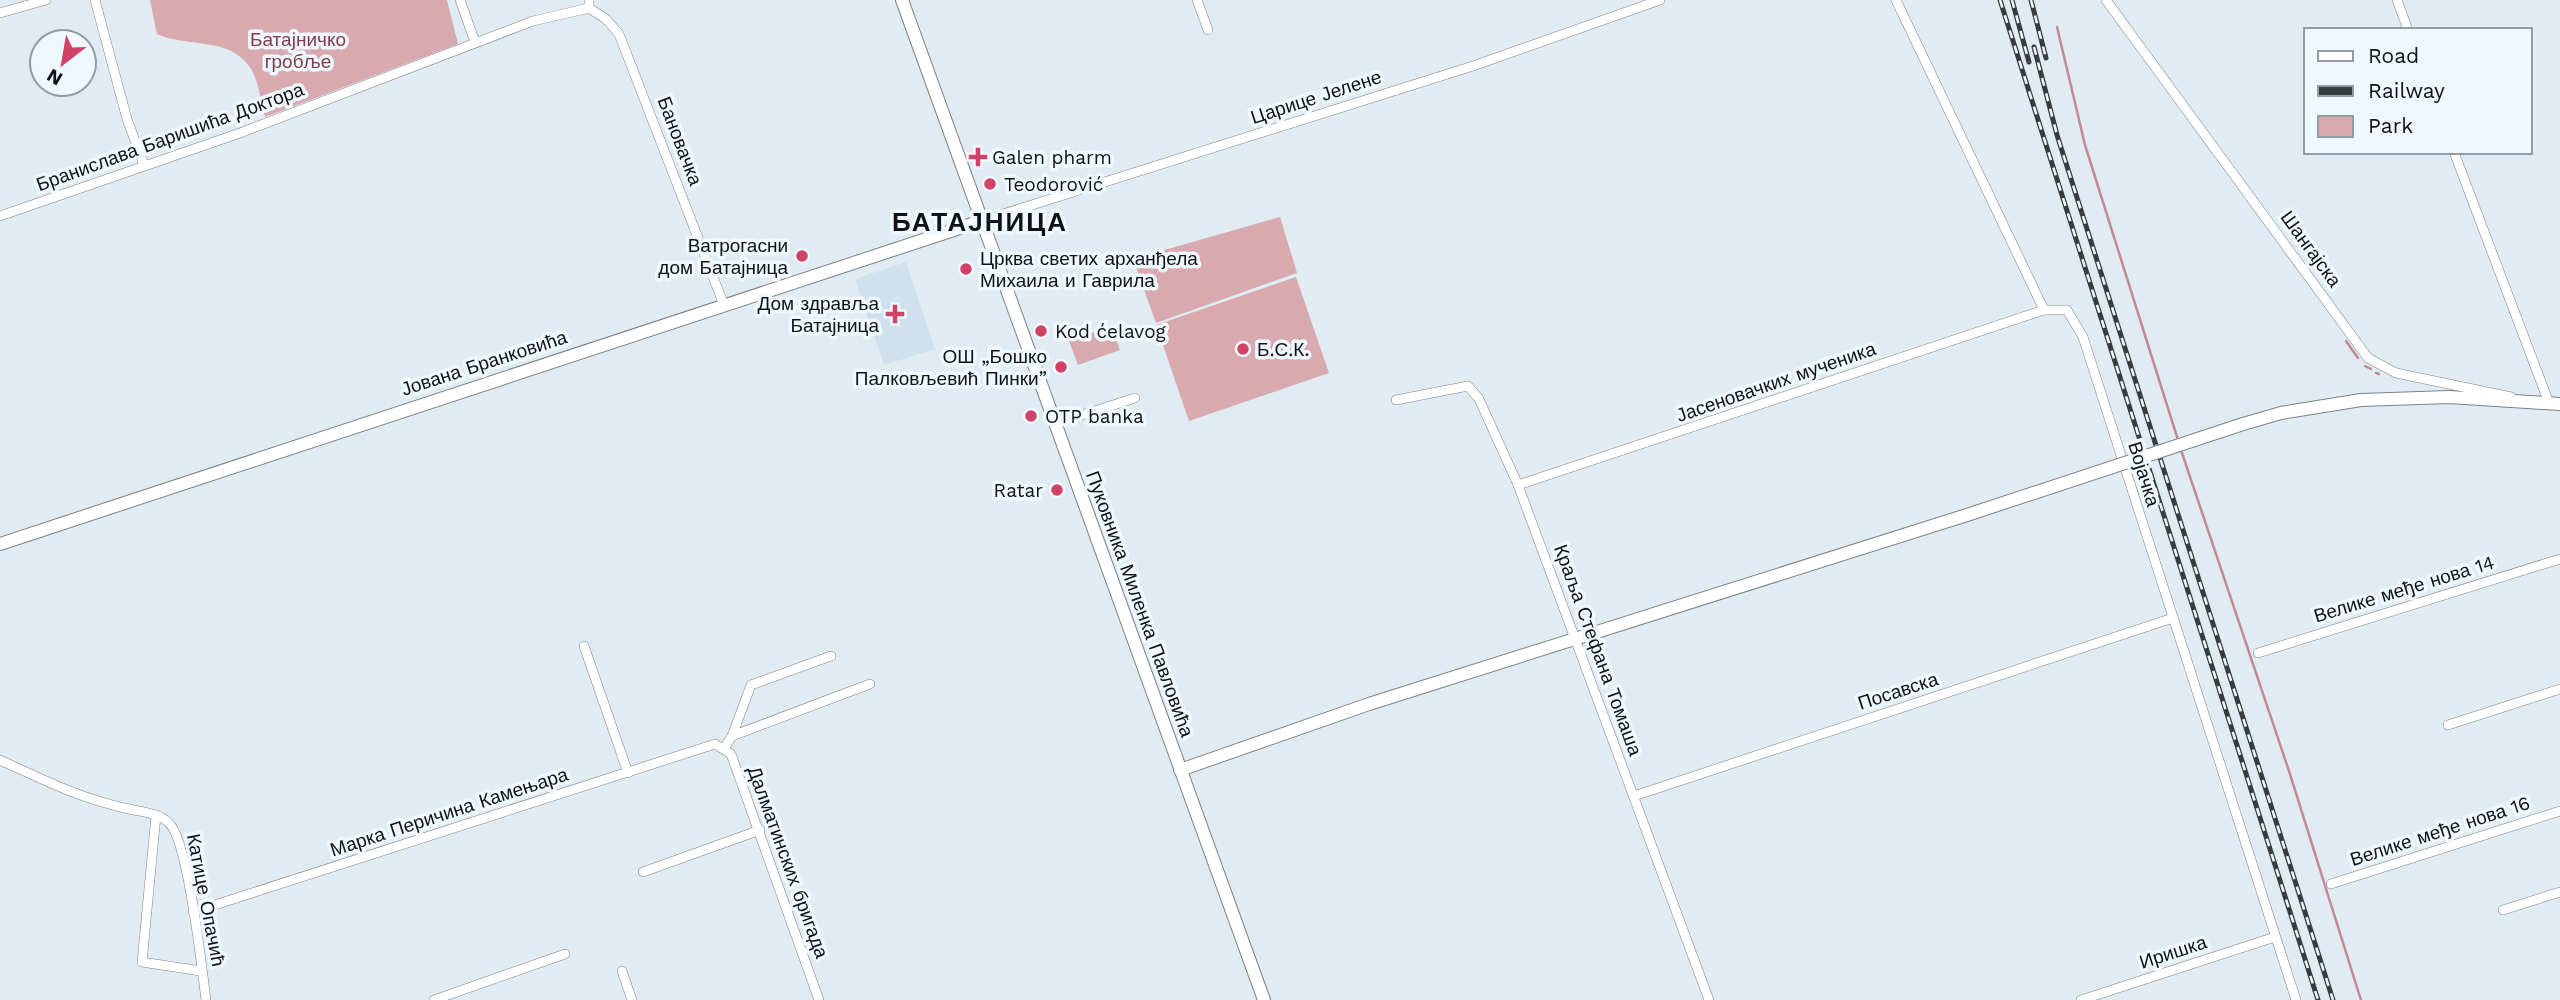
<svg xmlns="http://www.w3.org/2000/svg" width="2560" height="1000" font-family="'Work Sans',sans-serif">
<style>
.built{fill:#cfe1ec}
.green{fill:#d9a9b0}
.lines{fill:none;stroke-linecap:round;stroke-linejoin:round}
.stream{stroke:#c48a93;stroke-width:2.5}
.minor-casing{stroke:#798289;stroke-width:10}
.major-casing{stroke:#798289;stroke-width:14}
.minor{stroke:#fff;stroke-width:9}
.major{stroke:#fff;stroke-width:12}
.rail-casing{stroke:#373c3f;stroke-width:5}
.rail{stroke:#eff8fe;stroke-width:2.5;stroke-dasharray:8;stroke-linecap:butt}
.major-bridge-casing{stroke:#798289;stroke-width:14;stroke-linecap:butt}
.major-bridge{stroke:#fff;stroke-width:12}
.poi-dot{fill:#d14267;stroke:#eff8fe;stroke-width:2.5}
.labels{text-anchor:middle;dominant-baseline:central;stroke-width:7;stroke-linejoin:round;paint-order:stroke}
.park-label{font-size:19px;fill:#843b4a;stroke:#eff8fe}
.street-label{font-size:19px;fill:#0f1315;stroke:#eff8fe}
.poi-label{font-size:19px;fill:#0f1315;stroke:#eff8fe;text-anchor:start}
.district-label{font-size:26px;font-weight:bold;letter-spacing:2px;fill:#0f1315;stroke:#eff8fe}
</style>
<rect width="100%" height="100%" fill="#e0ebf2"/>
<!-- built -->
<path class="built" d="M906 262 935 349 884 365 855 279Z"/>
<!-- green -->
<g class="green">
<path d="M150 0H447L458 44 265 117C261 103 259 82 251 69 231 36 188 48 157 34Z"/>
<path d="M1280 217 1297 273 1156 323 1133 259Z"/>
<path d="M1296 277 1329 373 1189 421 1156 325Z"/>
<path d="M1111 326 1120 350 1078 365 1069 341Z"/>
</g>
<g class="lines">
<!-- stream -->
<g class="stream">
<path d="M2057 27 2085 145 2178 440"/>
<path d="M2346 341 2358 358"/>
<path d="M2365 366 2371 369"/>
<path d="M2376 373 2379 374"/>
<path d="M2181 450 2289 771 2361 1000"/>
</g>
<defs>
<g id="minor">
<path d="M95 0 127 119 144 165"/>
<path d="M460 0 475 42"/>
<path d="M589 0V8L606 19 619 34 724 305"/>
<path d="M1197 0 1208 30"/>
<path d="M1896 0 2044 310"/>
<path d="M2106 0 2368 358 2396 373 2511 397"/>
<path d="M2397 0 2408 30"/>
<path d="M0 13 46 0"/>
<path d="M2454 152 2549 403"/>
<path d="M0 216 240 133 533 21 589 8"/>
<path d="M981 221 1473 66 1660 0"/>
<path d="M1396 400 1468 386 1479 399 1518 485 1709 1000"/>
<path d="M1054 424 1135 398"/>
<path d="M1518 485 2044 310H2067L2083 337 2296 1000"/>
<path d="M584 646 628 773"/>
<path d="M2258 653 2560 559"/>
<path d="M2448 725 2560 689"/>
<path d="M732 736 751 685 831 656"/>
<path d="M725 747 732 736 870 684"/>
<path d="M0 760C46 781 79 798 129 809 143 812 159 813 169 823 188 840 202 969 206 1000"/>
<path d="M1634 796 2173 618"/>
<path d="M156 815 142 962 201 971"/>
<path d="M643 872 760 830"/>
<path d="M2331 884 2560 811"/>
<path d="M2503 910 2560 892"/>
<path d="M193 912 715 744 731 754 819 1000"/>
<path d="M622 971 632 1000"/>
<path d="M434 1000 565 954"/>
<path d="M2081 1000 2275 937"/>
</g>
<g id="major">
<path d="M902 0 1264 1000"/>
<path d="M2361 400 2449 397 2560 404"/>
<path d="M0 544 981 221"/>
<path d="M1180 770 1369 704 1970 514"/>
</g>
</defs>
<!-- minor casing -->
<use href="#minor" class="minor-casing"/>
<!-- major casing -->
<use href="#major" class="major-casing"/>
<!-- minor -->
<use href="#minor" class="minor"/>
<!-- major -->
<use href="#major" class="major"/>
<defs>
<g id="rail">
<path d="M2000 0 2318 1000"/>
<path d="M2012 0 2029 62"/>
<path d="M2031 0 2046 58"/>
<path d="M2034 47 2057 135 2333 1000"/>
</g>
</defs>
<!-- rail casing -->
<use href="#rail" class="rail-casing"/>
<!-- rail -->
<use href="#rail" class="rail"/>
<defs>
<path id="major-bridge" d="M1970 514 2243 424 2281 413 2361 400"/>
</defs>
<!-- major-bridge casing -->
<use href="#major-bridge" class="major-bridge-casing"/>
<!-- major-bridge -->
<use href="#major-bridge" class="major-bridge"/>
</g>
<!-- markers -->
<g class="poi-dot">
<path d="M974.5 146.5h7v7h7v7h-7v7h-7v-7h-7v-7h7z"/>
<circle cx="990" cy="184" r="7"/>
<circle cx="802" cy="256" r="7"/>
<circle cx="966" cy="269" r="7"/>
<path d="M891.5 303.5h7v7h7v7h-7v7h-7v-7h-7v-7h7z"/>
<circle cx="1041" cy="331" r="7"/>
<circle cx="1243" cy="349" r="7"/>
<circle cx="1061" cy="367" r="7"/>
<circle cx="1031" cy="416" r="7"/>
<circle cx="1057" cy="490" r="7"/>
</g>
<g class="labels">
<!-- park labels -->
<g class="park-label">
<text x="298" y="39">Батајничко<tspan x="298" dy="22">гробље</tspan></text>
</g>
<!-- street labels -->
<g class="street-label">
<text transform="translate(1316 97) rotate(-18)">Царице Јелене</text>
<text transform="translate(170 137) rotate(-20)">Бранислава Баришића Доктора</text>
<text transform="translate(680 141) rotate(69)">Бановачка</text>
<text transform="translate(2311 249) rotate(54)">Шангајска</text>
<text transform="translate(484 363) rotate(-18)">Јована Бранковића</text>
<text transform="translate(1776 382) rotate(-19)">Јасеновачких мученика</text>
<text transform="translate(2144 474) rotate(73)">Војачка</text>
<text transform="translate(2404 589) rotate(-17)">Велике међе нова 14</text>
<text transform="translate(1140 604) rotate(70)">Пуковника Миленка Павловића</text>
<text transform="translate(1598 650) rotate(70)">Краља Стефана Томаша</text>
<text transform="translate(1898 691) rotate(-18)">Посавска</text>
<text transform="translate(449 812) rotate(-18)">Марка Перичина Камењара</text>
<text transform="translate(2440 831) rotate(-18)">Велике међе нова 16</text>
<text transform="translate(788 862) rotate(70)">Далматинских бригада</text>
<text transform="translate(206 900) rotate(79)">Катице Опачић</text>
<text transform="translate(2173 952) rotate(-18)">Иришка</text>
</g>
<!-- poi labels -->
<g class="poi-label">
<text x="992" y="157">Galen pharm</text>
<text x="1004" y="184">Teodorović</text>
<text x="788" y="245" text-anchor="end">Ватрогасни<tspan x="788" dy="22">дом Батајница</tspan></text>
<text x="980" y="258">Црква светих арханђела<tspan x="980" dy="22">Михаила и Гаврила</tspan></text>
<text x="879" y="303" text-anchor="end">Дом здравља<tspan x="879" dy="22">Батајница</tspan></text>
<text x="1055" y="331">Kod ćelavog</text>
<text x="1257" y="349">Б.С.К.</text>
<text x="1047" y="356" text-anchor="end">ОШ „Бошко<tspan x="1047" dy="22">Палковљевић Пинки”</tspan></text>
<text x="1045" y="416">OTP banka</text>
<text x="1043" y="490" text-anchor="end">Ratar</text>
</g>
<!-- district labels -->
<g class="district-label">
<text x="980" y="222">БАТАЈНИЦА</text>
</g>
</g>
<!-- legend -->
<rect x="2304" y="28" width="228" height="126" fill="#eff8fe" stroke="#959ca1" stroke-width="2"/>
<rect x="2318" y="51" width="35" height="10" fill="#ffffff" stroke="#959ca1" stroke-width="2"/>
<text x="2368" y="63" font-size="21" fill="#0f1315">Road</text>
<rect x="2318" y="86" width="35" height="10" fill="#373c3f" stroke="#959ca1" stroke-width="2"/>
<text x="2368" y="98" font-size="21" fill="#0f1315">Railway</text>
<rect x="2318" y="116" width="35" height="21" fill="#d9a9b0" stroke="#959ca1" stroke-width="2"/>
<text x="2368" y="133" font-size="21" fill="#0f1315">Park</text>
<!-- north arrow -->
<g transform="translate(63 63) rotate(211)"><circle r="33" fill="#eff8fe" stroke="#959ca1" stroke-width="2"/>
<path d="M0-5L12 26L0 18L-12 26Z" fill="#d14267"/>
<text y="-10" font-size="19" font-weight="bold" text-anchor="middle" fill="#0f1315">N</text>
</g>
</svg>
